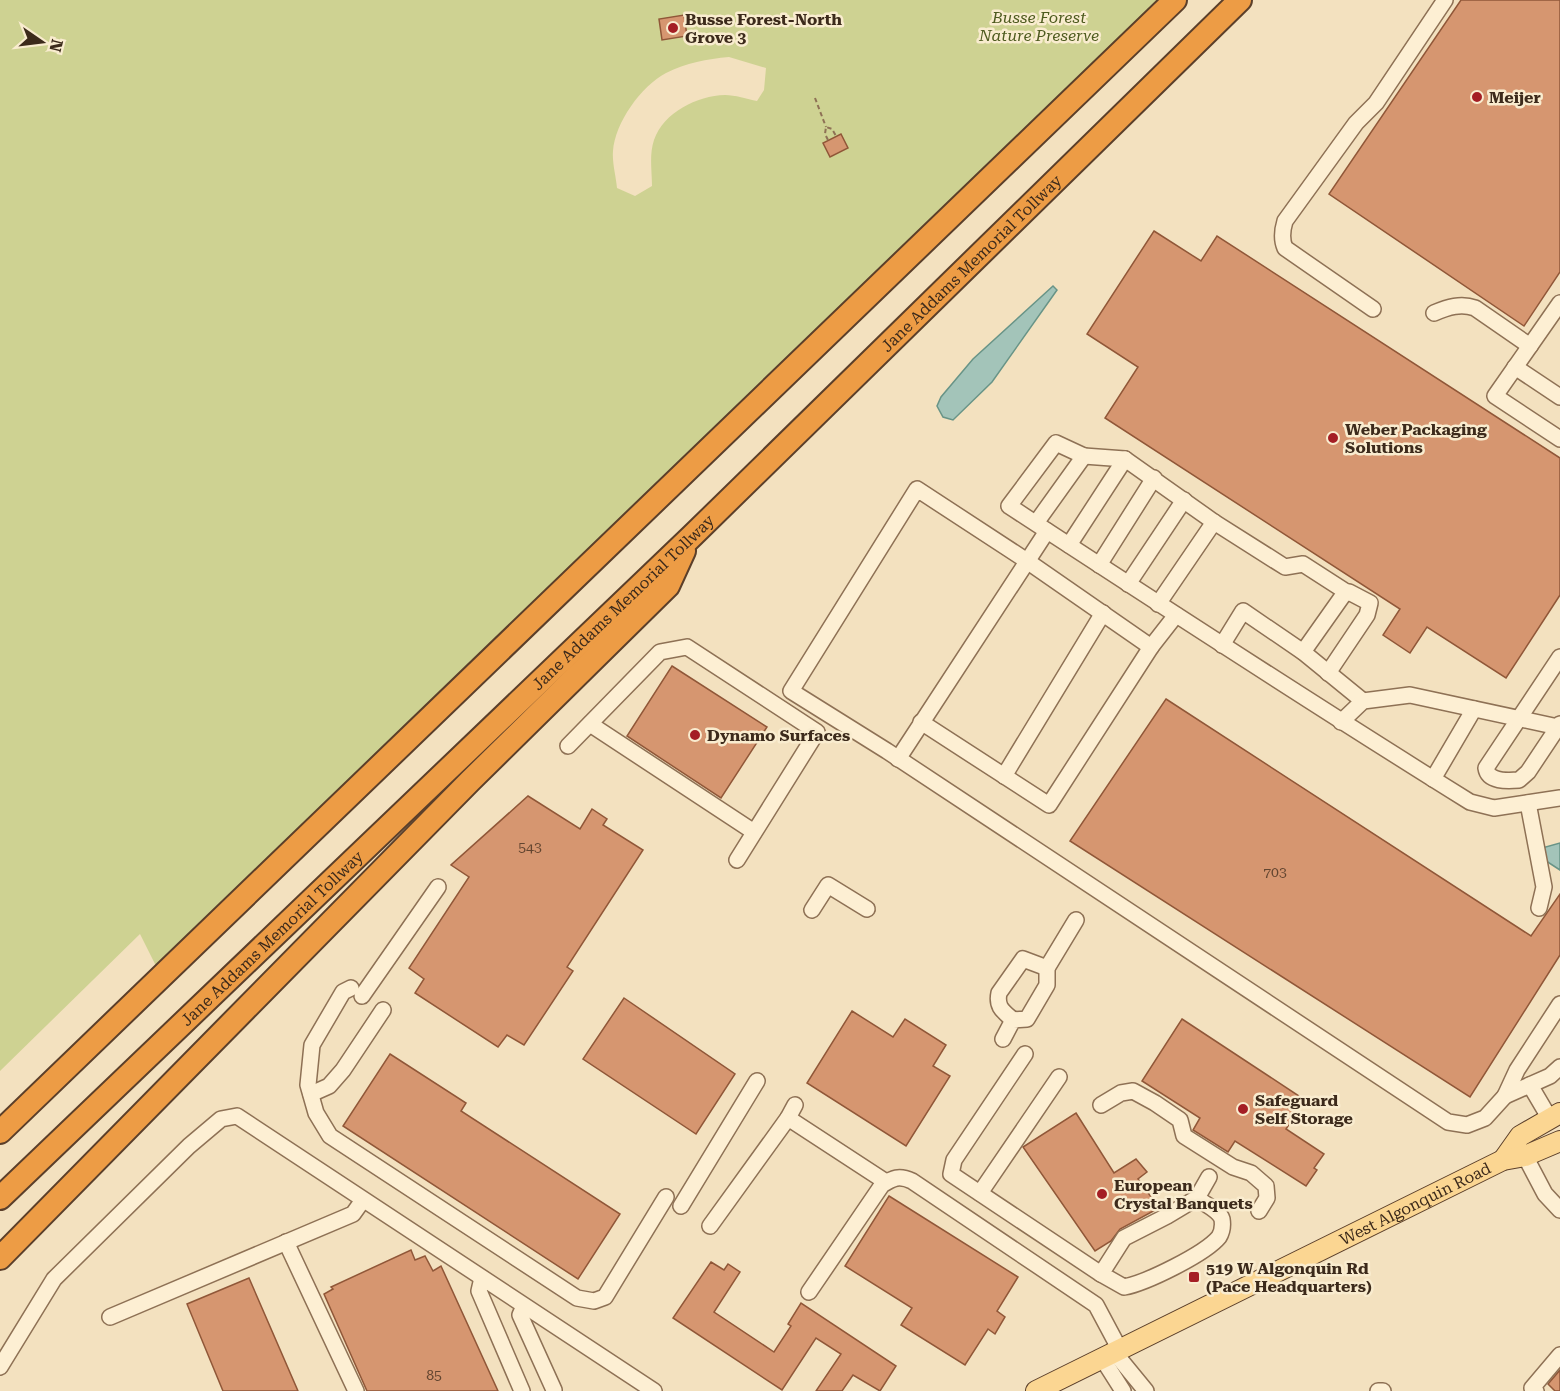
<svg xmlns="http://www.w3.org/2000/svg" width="1560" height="1391" font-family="'Roboto Serif',serif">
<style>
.green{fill:#ced292;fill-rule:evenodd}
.water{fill:#a3c4b9;stroke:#689487;stroke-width:1.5}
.building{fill:#d69670;stroke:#905738;stroke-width:1.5}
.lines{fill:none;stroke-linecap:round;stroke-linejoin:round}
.minor-casing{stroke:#8e7155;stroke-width:18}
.major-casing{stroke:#5b3f2a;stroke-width:22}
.highway-casing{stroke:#5b3f2a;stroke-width:26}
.path{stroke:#8e7155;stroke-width:2;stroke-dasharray:4.5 3;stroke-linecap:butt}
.minor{stroke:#fdefd3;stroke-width:15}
.major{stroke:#fbd692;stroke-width:20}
.highway{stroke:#ed9c45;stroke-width:22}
.poi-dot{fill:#a41e24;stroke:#f9eccf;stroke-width:2}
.labels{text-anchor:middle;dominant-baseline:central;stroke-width:5;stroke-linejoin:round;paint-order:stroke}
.number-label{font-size:14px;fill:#624530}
.park-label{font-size:16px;font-style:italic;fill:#4e5b1f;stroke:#f9eccf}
.poi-label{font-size:16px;font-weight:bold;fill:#3c2a1b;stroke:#f9eccf;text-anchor:start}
.street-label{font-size:16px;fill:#3c2a1b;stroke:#f9eccf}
</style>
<rect width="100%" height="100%" fill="#f3e1bf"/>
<!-- green -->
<path class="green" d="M0 0H1175L159 972 140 934 0 1071ZM729 57 766 68 764 90 757 101C747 99 735 95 725 95 697 96 664 112 654 140 649 155 652 171 652 186L635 196 617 188C616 176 612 163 613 151 615 123 641 86 666 73 686 63 707 59 729 57Z"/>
<!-- water -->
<g class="water">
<path d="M1053 286 1057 290 992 382 953 420 943 417 937 406 941 397 973 359Z"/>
<path d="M1560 843V870L1543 859 1542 848Z"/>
</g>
<!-- building -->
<g class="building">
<path d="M1461 0H1560V272L1524 326 1329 194Z"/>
<path d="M684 15 687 36 662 40 659 19Z"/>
<path d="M841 134 848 148 830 157 823 143Z"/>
<path d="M1154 231 1201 261 1217 236 1560 458V595L1506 678 1427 627 1410 653 1383 635 1400 609 1105 418 1138 367 1087 334Z"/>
<path d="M672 666 767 727 721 798 627 736Z"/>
<path d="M1166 699 1531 936 1560 894V955L1470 1097 1070 841Z"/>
<path d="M528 796 580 829 592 809 607 819 603 825 643 850 567 967 573 971 524 1045 507 1035 498 1047 415 993 424 979 409 968 469 877 451 865Z"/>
<path d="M624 998 735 1074 696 1134 583 1059Z"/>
<path d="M852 1011 893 1037 905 1019 946 1045 933 1066 950 1076 906 1146 807 1083Z"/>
<path d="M1182 1019 1305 1100 1286 1129 1324 1154 1314 1168 1317 1170 1306 1186 1235 1141 1228 1152 1193 1130 1200 1118 1142 1081Z"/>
<path d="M390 1054 466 1103 461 1111 620 1214 578 1279 343 1126Z"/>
<path d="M1076 1113 1114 1173 1136 1159 1147 1172 1138 1179 1159 1208 1120 1229 1111 1241 1095 1251 1023 1147Z"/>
<path d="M889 1196 1018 1277 997 1311 1005 1317 995 1334 988 1329 965 1365 901 1325 912 1308 845 1266Z"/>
<path d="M411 1250 415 1260 425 1256 433 1271 441 1266 498 1391H367L324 1294 333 1289 331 1287Z"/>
<path d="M711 1262 724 1270 728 1264 740 1272 714 1312 774 1352 791 1326 788 1324 801 1303 896 1366 880 1391 853 1375 842 1391H816L841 1354 816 1338 782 1390 673 1318Z"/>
<path d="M249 1278 298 1391H223L187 1304Z"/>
<path d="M1560 1370V1391H1555L1548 1384Z"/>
</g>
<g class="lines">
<defs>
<g id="minor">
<path d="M1560 303 1495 396 1560 439"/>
<path d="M1373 309 1285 248C1281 239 1282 231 1285 221L1356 123 1376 103 1445 0"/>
<path d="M1434 313C1448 307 1461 303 1475 308L1530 346"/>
<path d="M1515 367 1560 397"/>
<path d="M1084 456 1125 459"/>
<path d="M1036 523 1084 456 1056 443 1009 506C1162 606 1314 705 1470 802L1494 808 1560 798"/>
<path d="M1069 545 1125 459 1214 522 1285 567 1303 564 1348 593"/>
<path d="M1099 565 1154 478"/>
<path d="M1128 584 1184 500"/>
<path d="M1158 604 1214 522"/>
<path d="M1222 645 1243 611 1303 652 1363 701"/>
<path d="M1151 647 1027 561 917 489 791 691 887 751 1448 1122 1467 1125 1485 1118 1505 1096 1550 1076 1560 1067"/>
<path d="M1303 652 1344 594 1349 592 1370 603 1367 615 1328 673"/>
<path d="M1560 657 1486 768C1488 782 1507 781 1519 780L1528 772 1560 724"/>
<path d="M921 722 1049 805 1151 647 1176 615"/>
<path d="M1341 722 1363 701 1410 695 1558 727"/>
<path d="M590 724 754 832"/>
<path d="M568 746 660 652 687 647 817 732 737 860"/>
<path d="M898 759 1047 531"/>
<path d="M1004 776 1103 613"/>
<path d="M1433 779 1474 709"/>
<path d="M1528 803 1544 887 1539 908"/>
<path d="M812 910 828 885 867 909"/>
<path d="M351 988 343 992 312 1045 308 1085 316 1113 330 1136 577 1298 594 1301 605 1297 666 1197"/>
<path d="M362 996 438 887"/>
<path d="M1013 1020C1003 1011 996 1007 999 993L1023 959 1047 968"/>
<path d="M1003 1039 1013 1020 1027 1019 1047 985V968L1076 920"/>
<path d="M1025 1054 954 1160 951 1174 1101 1274"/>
<path d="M1530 1085 1550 1119"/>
<path d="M311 1094 329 1086 343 1070 383 1010"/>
<path d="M1505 1096 1517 1070 1560 1004"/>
<path d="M1101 1105 1121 1093 1133 1091 1155 1103 1180 1120 1184 1136 1233 1167 1251 1173 1266 1186 1267 1198 1259 1211"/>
<path d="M788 1118 886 1182"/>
<path d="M1525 1156 1545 1194 1560 1210"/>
<path d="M980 1193 1059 1077"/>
<path d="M1197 1198C1204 1204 1219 1210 1222 1219 1223 1225 1222 1232 1219 1237 1205 1254 1146 1283 1124 1287L1101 1274 1124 1238 1167 1216 1197 1198 1209 1177"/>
<path d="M681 1206 757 1081"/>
<path d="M710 1226 788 1118 795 1105"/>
<path d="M286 1242 356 1391"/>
<path d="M482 1278 479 1291 522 1391"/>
<path d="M809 1292 882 1185C893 1178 899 1175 912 1181L1096 1305 1120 1350"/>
<path d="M524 1306 520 1315 554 1390"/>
<path d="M110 1317 353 1214 363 1200"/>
<path d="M1114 1352 1146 1391"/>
<path d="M1102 1358 1123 1391"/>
<path d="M0 1367 54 1279 189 1146 221 1119 237 1116 654 1391"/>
<path d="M1378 1391H1383"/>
<path d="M1536 1391 1532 1388 1560 1355"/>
</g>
<g id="major">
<path d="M1503 1160 1520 1136 1560 1113"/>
<path id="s1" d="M1036 1391 1503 1160 1525 1156 1560 1141"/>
</g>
<g id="highway">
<path d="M0 1132 1175 0"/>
<path id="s2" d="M0 1198 692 536 1240 0"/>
<path d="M0 1258 470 781 668 586 684 551"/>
</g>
</defs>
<!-- minor casing -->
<use href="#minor" class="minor-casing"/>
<!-- major casing -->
<use href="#major" class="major-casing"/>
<!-- highway casing -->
<use href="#highway" class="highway-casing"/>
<!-- path -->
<g class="path">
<path d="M815 98 826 127"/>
<path d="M828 140 825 134 826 127 832 129 836 136"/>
</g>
<!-- minor -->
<use href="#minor" class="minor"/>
<!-- major -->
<use href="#major" class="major"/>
<!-- highway -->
<use href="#highway" class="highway"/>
</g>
<!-- markers -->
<g class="poi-dot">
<circle cx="673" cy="28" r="6"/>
<circle cx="1477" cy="97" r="6"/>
<circle cx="1333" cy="438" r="6"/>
<circle cx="695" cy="735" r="6"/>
<circle cx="1243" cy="1109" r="6"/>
<circle cx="1102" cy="1194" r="6"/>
<rect x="1188" y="1271" width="12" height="12" rx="3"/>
</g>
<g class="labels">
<!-- number labels -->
<g class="number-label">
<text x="530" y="847">543</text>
<text x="1275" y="872">703</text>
<text x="434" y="1375">85</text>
</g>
<!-- park labels -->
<g class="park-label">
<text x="1039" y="17">Busse Forest<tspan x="1039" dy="18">Nature Preserve</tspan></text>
</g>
<!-- poi labels -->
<g class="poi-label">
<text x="685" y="19">Busse Forest-North<tspan x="685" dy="18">Grove 3</tspan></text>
<text x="1489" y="97">Meijer</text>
<text x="1345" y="429">Weber Packaging<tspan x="1345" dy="18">Solutions</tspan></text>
<text x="707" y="735">Dynamo Surfaces</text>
<text x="1255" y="1100">Safeguard<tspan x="1255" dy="18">Self Storage</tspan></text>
<text x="1114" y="1185">European<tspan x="1114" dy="18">Crystal Banquets</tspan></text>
<text x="1206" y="1268">519 W Algonquin Rd<tspan x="1206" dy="18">(Pace Headquarters)</tspan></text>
</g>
<!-- street labels -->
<g class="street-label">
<text stroke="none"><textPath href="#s2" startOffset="1348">Jane Addams Memorial Tollway</textPath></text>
<text stroke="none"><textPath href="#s2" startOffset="862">Jane Addams Memorial Tollway</textPath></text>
<text stroke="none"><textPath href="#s2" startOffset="376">Jane Addams Memorial Tollway</textPath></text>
<text stroke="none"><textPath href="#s1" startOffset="423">West Algonquin Road</textPath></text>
</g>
</g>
<!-- north arrow -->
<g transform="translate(42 42) rotate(104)" stroke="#f9eccf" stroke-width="4.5" paint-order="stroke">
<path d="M0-4.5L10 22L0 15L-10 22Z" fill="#3c2a1b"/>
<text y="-9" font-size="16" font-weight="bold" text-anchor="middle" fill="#3c2a1b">N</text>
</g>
</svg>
